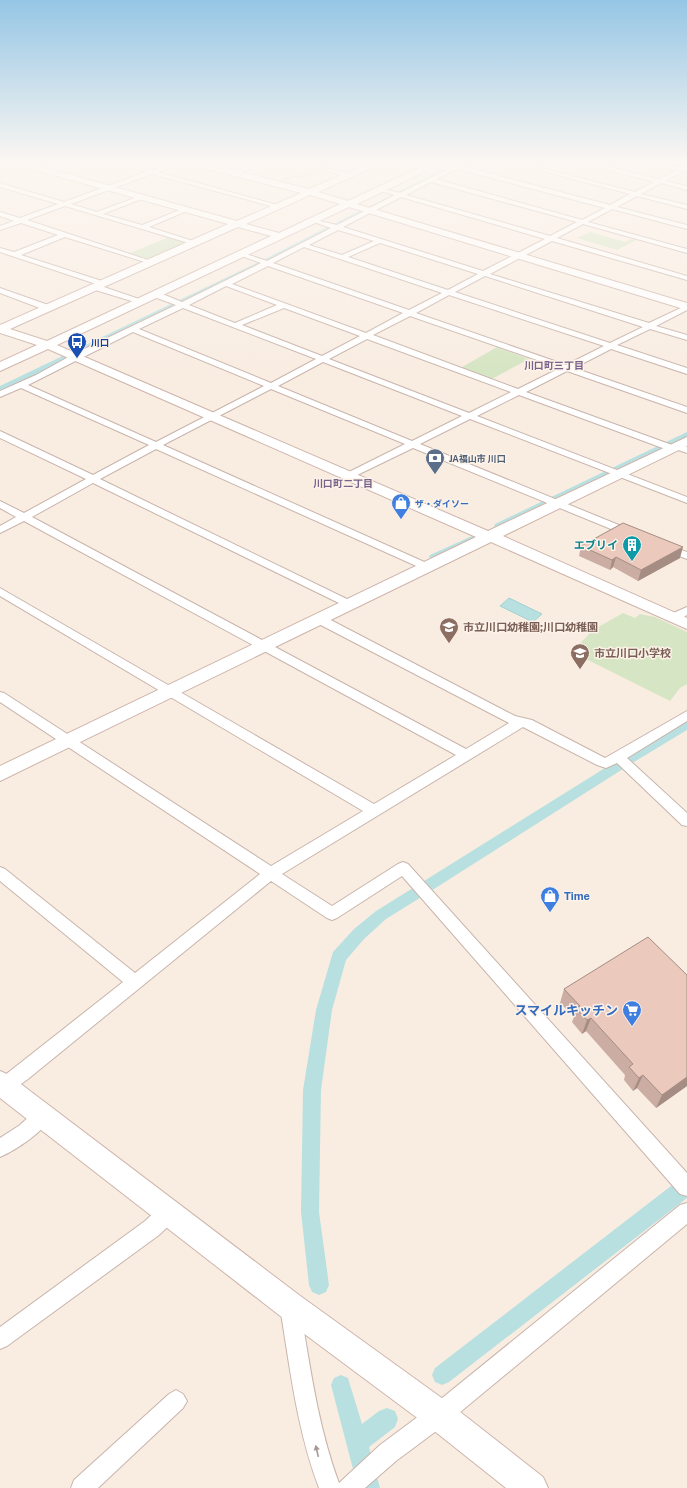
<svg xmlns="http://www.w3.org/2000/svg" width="687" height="1488" font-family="'Public Sans','Noto Sans JP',sans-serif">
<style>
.green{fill:#d6e5c3}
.water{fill:#b9e0e0;stroke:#a1d1d1}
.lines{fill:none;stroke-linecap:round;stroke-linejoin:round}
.canal{fill:#b9e0e0;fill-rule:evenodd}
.street-casing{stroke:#c8b4ab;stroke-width:2}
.secondary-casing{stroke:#ceb5ab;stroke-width:2}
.street{fill:#fff;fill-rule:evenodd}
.secondary{fill:#fff;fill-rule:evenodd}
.wall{fill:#cbada3}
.shaded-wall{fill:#a58d84}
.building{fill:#ecc9bd;stroke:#a58d84}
.oneway{fill:#a89894}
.labels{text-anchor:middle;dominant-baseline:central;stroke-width:3;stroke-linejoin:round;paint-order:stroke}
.far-transit-label{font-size:9px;font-weight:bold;fill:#164399;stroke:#fdf2e8;text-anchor:start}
.far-service-label{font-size:9px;font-weight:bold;fill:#4e5e75;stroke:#fdf2e8;text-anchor:start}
.far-shop-label{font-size:9px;font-weight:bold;fill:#366cbe;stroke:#fdf2e8;text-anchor:start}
.far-neighbourhood-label{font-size:10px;font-weight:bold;fill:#78648b;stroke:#fdf2e8}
.culture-label{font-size:11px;font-weight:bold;fill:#0d838f;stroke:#fdf2e8;text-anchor:end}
.education-label{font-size:11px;font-weight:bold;fill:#785e54;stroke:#fdf2e8;text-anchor:start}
.shop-label{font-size:11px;font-weight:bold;fill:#366cbe;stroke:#fdf2e8;text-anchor:start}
.near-shop-label{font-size:13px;font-weight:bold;fill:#366cbe;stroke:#fdf2e8;text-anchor:end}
</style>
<rect width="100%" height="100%" fill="#f9ede2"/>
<!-- green -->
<g class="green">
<path d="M313 168 323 170 301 179 294 177 284 181 280 180Z"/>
<path d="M590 232 625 242 632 239 636 240 617 250 577 238Z"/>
<path d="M169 237 188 242 149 259 130 253Z"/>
<path d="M497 347 529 359 488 381 457 370Z"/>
<path d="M623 613 635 618 640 614 655 617 687 632V684L680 688 670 701 572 652 593 630Z"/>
</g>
<!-- water -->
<path class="water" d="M509 598 542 614 533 622 500 606Z"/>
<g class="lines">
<!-- canal -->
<g class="canal">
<path d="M458 161H465L373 208 368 207Z"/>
<path d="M644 161H654L687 167V171Z"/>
<path d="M359 211 364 212 269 261 0 392V386L265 259Z"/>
<path d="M687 432V439L503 528H495L494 526 495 524Z"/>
<path d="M472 536 476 537 477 539 476 541 438 559 434 560 429 557 430 555Z"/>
<path d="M687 720V730L634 762 629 764 624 762 622 759 624 756Z"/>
<path d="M618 761 623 763 625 766 623 769 434 889 429 891 424 889 425 892 423 896 386 919 364 939 346 960 332 1010 321 1090 319 1212 329 1285 326 1292 319 1295 312 1292 309 1285 301 1212 303 1090 316 1010 333 952 354 929 376 911 413 888 418 886 423 888 422 885 424 881 613 763Z"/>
<path d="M687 1177V1198L449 1382 442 1385 435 1382 432 1375 435 1368 680 1179Z"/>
<path d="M341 1375 348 1378 362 1424 379 1411 387 1408 395 1411 398 1419 395 1427 369 1447 380 1488H358L331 1385 334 1378Z"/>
</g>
<defs>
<g id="street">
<path d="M107 161C123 159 137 170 151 170 161 170 172 161 185 161L158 172 281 206 278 208 152 174 71 204 97 212 140 196H144V198L103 214 142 225 185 208H189V210L149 227 196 242V244H192L65 206 27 220 154 262 148 263 65 237 21 255 105 282 106 284 102 286 0 252V248L14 252 58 235 21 223 0 230V226L14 221 0 216V212L20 218 58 204 0 187V183L64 202 146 172Z"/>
<path d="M261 161H268L236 174 231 173Z"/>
<path d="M287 161H296L351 175 348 177Z"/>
<path d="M386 161H396L427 168 424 170Z"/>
<path d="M463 161H470L461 166 610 205 630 194 503 161H512L635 192 654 182 574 161H583L659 179 677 170 641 163 638 161C654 161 673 170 687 165V171H683L665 181 687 186V190L661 183 641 194 687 205V209L637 196 617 207 687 225V229L612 209 588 222 687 249V253L583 224 557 238 687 276V280L552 241 490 274 649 323 687 305V310L656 326 687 335V340L650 329 617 345 687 368V374L611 349 574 368 687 407V413L567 371 526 392 672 445 676 443 687 447V453L675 449 671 451 668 450 519 395 477 416 687 497V503L470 419 420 444 636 532 637 534 636 536H628L413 448 351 478H345L343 476 345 474 405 444 271 389 163 445 431 565 432 567 431 569H423L156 449 100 479 353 602 355 604 353 606H345L93 483 32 517 466 749 509 723 315 622 313 619 315 616H323L515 716 532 720 605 758 687 711V721L627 758 687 813V826L682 825 617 763 606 768 597 765 523 727 282 874 332 906 398 864 403 862 408 864 687 1173V1196L680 1194 402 876 337 918 332 920 327 918 271 881 28 1079 10 1092 4 1094 0 1093V1079L123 982 0 881V867L5 869 135 973 260 874 0 702V692L4 693 271 866 363 811 0 596V588L374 804 456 755 24 521 0 533V526L16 517 0 508V501L24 513 86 479 0 438V431L93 475 149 445 21 388 0 397V391L36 375 72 355 176 305 154 297V293H160L182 302 261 263 239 255V253H243L267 261 331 228 311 221V219L337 225 395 195 378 190V188L400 193 452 167V165ZM457 169 605 208 582 220 436 179ZM431 182 577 222 550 236 406 195ZM401 197 545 239 483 271 343 227ZM338 230 374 241 342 255 309 245ZM380 243 478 274 448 290 348 257ZM304 247 442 293 409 310 273 263ZM268 266 403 313 366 333 232 284ZM485 276 643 327 610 343 455 292ZM226 286 277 305 235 323 189 305ZM449 295 604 346 566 365 416 313ZM183 308 316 359 271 383 139 329ZM284 308 360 336 322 356 242 325ZM410 316 560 368 518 389 373 335ZM133 332 264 386 156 442 28 385ZM367 339 511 392 469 413 329 359ZM323 362 462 416 412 441 278 386Z"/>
<path d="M92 285H98L145 301 144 303H138L92 289Z"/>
<path d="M0 288 51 306 52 308 48 310H45L0 293Z"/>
<path d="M665 544 687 552V559L661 549 660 547Z"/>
<path d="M687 607V615L677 621H669L667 618 669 615Z"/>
<path d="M43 1107 49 1109 52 1115C45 1131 16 1150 0 1157V1138L20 1125 37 1109Z"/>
<path d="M169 1203 176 1205 178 1212 176 1219 159 1235 7 1346 0 1349V1327L145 1221 162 1205Z"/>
<path d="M687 1203V1224L447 1423 396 1461 365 1488H319C297 1430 290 1368 280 1307L283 1300 290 1297 297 1300 300 1307C310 1366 318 1427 339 1483L380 1445 431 1407 680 1205Z"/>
<path d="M176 1390 183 1394 187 1401 183 1408 98 1488H71L74 1480 169 1394Z"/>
</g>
<g id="secondary">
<path d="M9 161H21L237 221 301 193 184 163 183 161H196L309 189 374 161H384L383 163 318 192 348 201 434 161H444L443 163 357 204 687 303V310L349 207 57 345 488 531 687 437V446L503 536 687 618V629L491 542 0 781V766L476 537 48 349 0 371V362L37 345 0 333V325L228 224 10 163ZM310 195 340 204 279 233 246 224ZM238 227 271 236 47 341 10 329Z"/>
<path d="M672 161H687V166L673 163Z"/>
<path d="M0 1071 9 1075 299 1295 450 1404 543 1477 548 1488H506L428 1426 279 1315 0 1098Z"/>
</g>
</defs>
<!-- street casing -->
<use href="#street" class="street-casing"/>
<!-- secondary casing -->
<use href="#secondary" class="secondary-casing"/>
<!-- street -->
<use href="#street" class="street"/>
<!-- secondary -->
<use href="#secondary" class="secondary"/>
</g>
<!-- wall -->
<g class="wall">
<path d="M581 546 680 558 638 581 613 567 610 570 579 556Z"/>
<path d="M687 975V1086L656 1108 637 1088 633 1091 624 1080 625 1075 586 1031 582 1034 572 1022 574 1017 560 1003 564 989Z"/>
</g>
<!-- shaded-wall -->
<g class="shaded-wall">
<path d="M683 547 680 558 638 581 641 570Z"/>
<path d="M616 557 613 567 610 570 612 560Z"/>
<path d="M591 1018 586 1031 582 1034 587 1020Z"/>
<path d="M643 1075 637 1088 633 1091 639 1078Z"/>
<path d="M687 1077V1086L656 1108 662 1095Z"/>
</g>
<!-- building -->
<g class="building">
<path d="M623 523 683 547 641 570 616 557 612 560 581 546Z"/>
<path d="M648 937 687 975V1077L662 1095 643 1075 639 1078 629 1067 633 1064 591 1018 587 1020 576 1008 580 1006 564 989Z"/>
</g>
<!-- one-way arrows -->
<defs><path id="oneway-solid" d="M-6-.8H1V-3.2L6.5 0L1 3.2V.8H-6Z"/></defs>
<use class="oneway" href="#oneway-solid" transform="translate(317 1451) rotate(-103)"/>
<!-- sky -->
<linearGradient id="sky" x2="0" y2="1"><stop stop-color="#95c6e5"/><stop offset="0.44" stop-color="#fcf7f2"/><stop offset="1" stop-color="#fcf7f2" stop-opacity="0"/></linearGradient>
<rect width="687" height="369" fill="url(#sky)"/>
<!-- icons -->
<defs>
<symbol id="bus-pin" viewBox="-11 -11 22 30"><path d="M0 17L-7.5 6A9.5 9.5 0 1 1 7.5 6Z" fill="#1a4fb4" stroke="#fdf2e8"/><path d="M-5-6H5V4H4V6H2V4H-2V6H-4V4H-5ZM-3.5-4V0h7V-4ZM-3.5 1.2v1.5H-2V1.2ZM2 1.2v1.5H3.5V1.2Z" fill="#fff"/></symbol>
<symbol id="bank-pin" viewBox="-11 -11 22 30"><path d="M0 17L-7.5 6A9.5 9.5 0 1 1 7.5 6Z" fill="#5c6f8a" stroke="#fdf2e8"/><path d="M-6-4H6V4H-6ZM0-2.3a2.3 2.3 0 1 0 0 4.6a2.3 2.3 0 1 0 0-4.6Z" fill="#fff"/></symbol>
<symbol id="shop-pin" viewBox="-11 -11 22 30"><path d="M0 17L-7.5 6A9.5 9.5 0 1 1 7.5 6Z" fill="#3f7fe0" stroke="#fdf2e8"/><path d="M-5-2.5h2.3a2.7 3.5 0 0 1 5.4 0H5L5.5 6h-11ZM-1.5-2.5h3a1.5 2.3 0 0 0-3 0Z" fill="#fff"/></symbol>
<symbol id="building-pin" viewBox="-11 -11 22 30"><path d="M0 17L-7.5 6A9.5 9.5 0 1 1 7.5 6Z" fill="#0f9aa8" stroke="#fdf2e8"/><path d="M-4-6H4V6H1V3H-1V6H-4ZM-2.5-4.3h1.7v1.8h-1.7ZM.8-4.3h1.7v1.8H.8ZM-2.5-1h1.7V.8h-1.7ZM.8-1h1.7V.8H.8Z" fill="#fff"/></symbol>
<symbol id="school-pin" viewBox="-11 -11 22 30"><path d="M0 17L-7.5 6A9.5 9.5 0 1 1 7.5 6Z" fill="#8d6e63" stroke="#fdf2e8"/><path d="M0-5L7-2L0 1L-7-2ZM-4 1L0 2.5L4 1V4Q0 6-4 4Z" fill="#fff"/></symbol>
<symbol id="supermarket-pin" viewBox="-11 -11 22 30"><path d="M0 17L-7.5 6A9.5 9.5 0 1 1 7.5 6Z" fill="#3f7fe0" stroke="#fdf2e8"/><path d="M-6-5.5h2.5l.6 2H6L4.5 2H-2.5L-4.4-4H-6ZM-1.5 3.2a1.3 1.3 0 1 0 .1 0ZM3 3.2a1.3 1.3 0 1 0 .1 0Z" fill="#fff"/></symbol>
</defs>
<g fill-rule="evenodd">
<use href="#bus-pin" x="66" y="331" width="22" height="30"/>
<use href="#bank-pin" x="424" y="447" width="22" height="30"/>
<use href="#shop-pin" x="390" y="492" width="22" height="30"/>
<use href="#building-pin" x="621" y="534" width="22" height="30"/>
<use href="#school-pin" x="438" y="616" width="22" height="30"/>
<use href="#school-pin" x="569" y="642" width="22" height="30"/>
<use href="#shop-pin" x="539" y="885" width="22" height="30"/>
<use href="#supermarket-pin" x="621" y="999" width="22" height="30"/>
</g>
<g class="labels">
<!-- far-transit labels -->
<g class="far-transit-label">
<text x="91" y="342">川口</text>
</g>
<!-- far-service labels -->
<g class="far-service-label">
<text x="449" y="458">JA福山市 川口</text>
</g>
<!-- far-shop labels -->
<g class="far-shop-label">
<text x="415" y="503">ザ・ダイソー</text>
</g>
<!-- far-neighbourhood labels -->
<g class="far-neighbourhood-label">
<text x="554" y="365">川口町三丁目</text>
<text x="343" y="483">川口町二丁目</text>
</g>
<!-- culture labels -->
<g class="culture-label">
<text x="618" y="545">エブリイ</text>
</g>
<!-- education labels -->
<g class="education-label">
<text x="463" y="627">市立川口幼稚園;川口幼稚園</text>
<text x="594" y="653">市立川口小学校</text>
</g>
<!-- shop labels -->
<g class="shop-label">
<text x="564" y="896">Time</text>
</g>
<!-- near-shop labels -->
<g class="near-shop-label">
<text x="618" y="1010">スマイルキッチン</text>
</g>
</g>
</svg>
